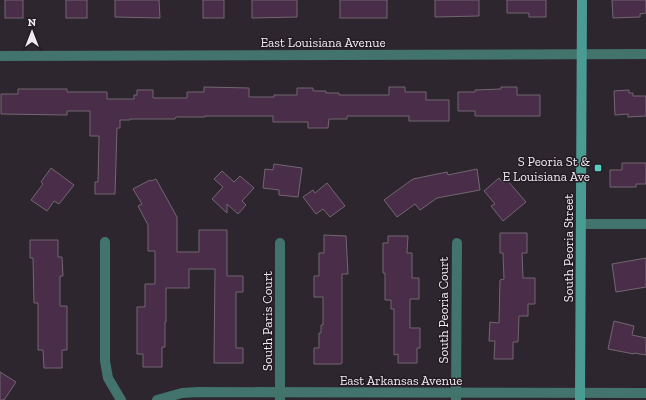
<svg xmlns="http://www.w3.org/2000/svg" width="646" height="400" font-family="'Zilla Slab',serif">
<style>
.building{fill:#492d49;stroke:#726771}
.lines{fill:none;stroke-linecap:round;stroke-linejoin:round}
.minor{stroke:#42736c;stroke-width:10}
.secondary{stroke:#4a9c93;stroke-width:10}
.poi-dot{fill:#57cec1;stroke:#241c24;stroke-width:1.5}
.labels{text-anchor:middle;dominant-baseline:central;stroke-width:3;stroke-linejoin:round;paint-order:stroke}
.street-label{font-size:13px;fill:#f0ebf0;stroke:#241c24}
.poi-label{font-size:13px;fill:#f0ebf0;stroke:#241c24;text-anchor:end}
</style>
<rect width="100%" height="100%" fill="#2e262e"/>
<!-- building -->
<g class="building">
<rect x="5" y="0" width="18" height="18"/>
<rect x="66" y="0" width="21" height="18"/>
<path d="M115 0H159L160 18 115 17Z"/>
<rect x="203" y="0" width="21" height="18"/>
<path d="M252 0H297V17L252 18Z"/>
<rect x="340" y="0" width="47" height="18"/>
<path d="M435 0H479V16L435 17Z"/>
<path d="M507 0H546V17H529V13H507Z"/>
<path d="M612 0H646V13L640 14V17L613 18Z"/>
<path d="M204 87 249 88V97H274V95H297V88H313V91H326V93H339V95H389V87H405V92H426V100H449V121H409V116H347V119H329L328 128H308V122H273V116H205V117H176L175 119H130V120H120V128H117L115 194H95V182H98L99 136H90V111H67V115L1 114V94H18V89H67V92H107V99H134V95H137V90H153V98H187V92H204Z"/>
<path d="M501 87H517V95H540V116H475V111H458V92H475V90L501 89Z"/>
<path d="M629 90V93H633V96H646V116L628 117V114L615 115 614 91Z"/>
<path d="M622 163H646V184H636V187H610V170H622Z"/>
<path d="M274 164 302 168 298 197 279 195V190L263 188 265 169 273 170Z"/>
<path d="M51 168 74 185 59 204 54 201 47 211 31 200 43 184 41 182Z"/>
<path d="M477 169 480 190 437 198 420 210 415 204 397 217 384 200 413 179 447 172 448 175Z"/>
<path d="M222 171 234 182 240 176 254 188 242 201 246 205 238 214 227 204V213L212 199 223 187 214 179Z"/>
<path d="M499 178 503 183 507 180 526 202 503 221 491 206 495 204 484 191Z"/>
<path d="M156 179 177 217V252H199V230H227V276H243V292H236V348H243V363H214L215 269H189V288H166V322H165V347H162V367H143V354H137V307H145V284H155V251H148V225L138 206 142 204 133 189 150 180 151 181Z"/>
<path d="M327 183 345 206 330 217 323 209 316 214 303 197 313 190 315 193Z"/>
<path d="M500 233H527V253H522L523 278H535V304H528V316H519L518 342H513V359H494L495 341H489L490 322 499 323 500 280 504 279 503 253H500Z"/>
<path d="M324 235 346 236 348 274H342V363L341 364H314V348H319V333H321V325H323V297H314V276H319V253H324Z"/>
<path d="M388 236H408L407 253H412V278H419V299H410V328H420V348H417V363H398V354L394 355V309H391V300H385V273H383V243H388Z"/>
<path d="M30 240H58V257H62L63 276H60V306H67V350H62V368H44L43 350H38V303H34L33 258H30Z"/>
<path d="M646 258V287L616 292 612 264Z"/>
<path d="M614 321 634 326 632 335 646 338V355L634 353V354L608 349Z"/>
<path d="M0 372 16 382 4 400H0Z"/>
</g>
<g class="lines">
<!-- minor -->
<g class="minor">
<path d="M0 56 646 54"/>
<path d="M581 224H646"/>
<path d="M105 242V361L108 378 121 400"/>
<path d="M456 399 457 243"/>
<path d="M157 400 182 393 198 392 646 393"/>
<path d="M280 400V243"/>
</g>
<!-- secondary -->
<path class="secondary" d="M580 400 582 0"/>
</g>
<!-- markers -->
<rect class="poi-dot" x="594" y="164" width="8" height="8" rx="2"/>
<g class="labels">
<!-- street labels -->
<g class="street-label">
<text x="323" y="42">East Louisiana Avenue</text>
<text transform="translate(568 248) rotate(-90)">South Peoria Street</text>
<text transform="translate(443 310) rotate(-90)">South Peoria Court</text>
<text transform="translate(267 321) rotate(-90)">South Paris Court</text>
<text x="401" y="380">East Arkansas Avenue</text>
</g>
<!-- poi labels -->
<g class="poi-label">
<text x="590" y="161">S Peoria St &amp;<tspan x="590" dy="15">E Louisiana Ave</tspan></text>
</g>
</g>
<!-- north arrow -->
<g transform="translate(32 32)" stroke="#241c24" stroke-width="3" paint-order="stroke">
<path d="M0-3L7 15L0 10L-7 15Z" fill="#f0ebf0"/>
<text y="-6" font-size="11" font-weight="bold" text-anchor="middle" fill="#f0ebf0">N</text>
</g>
</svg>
